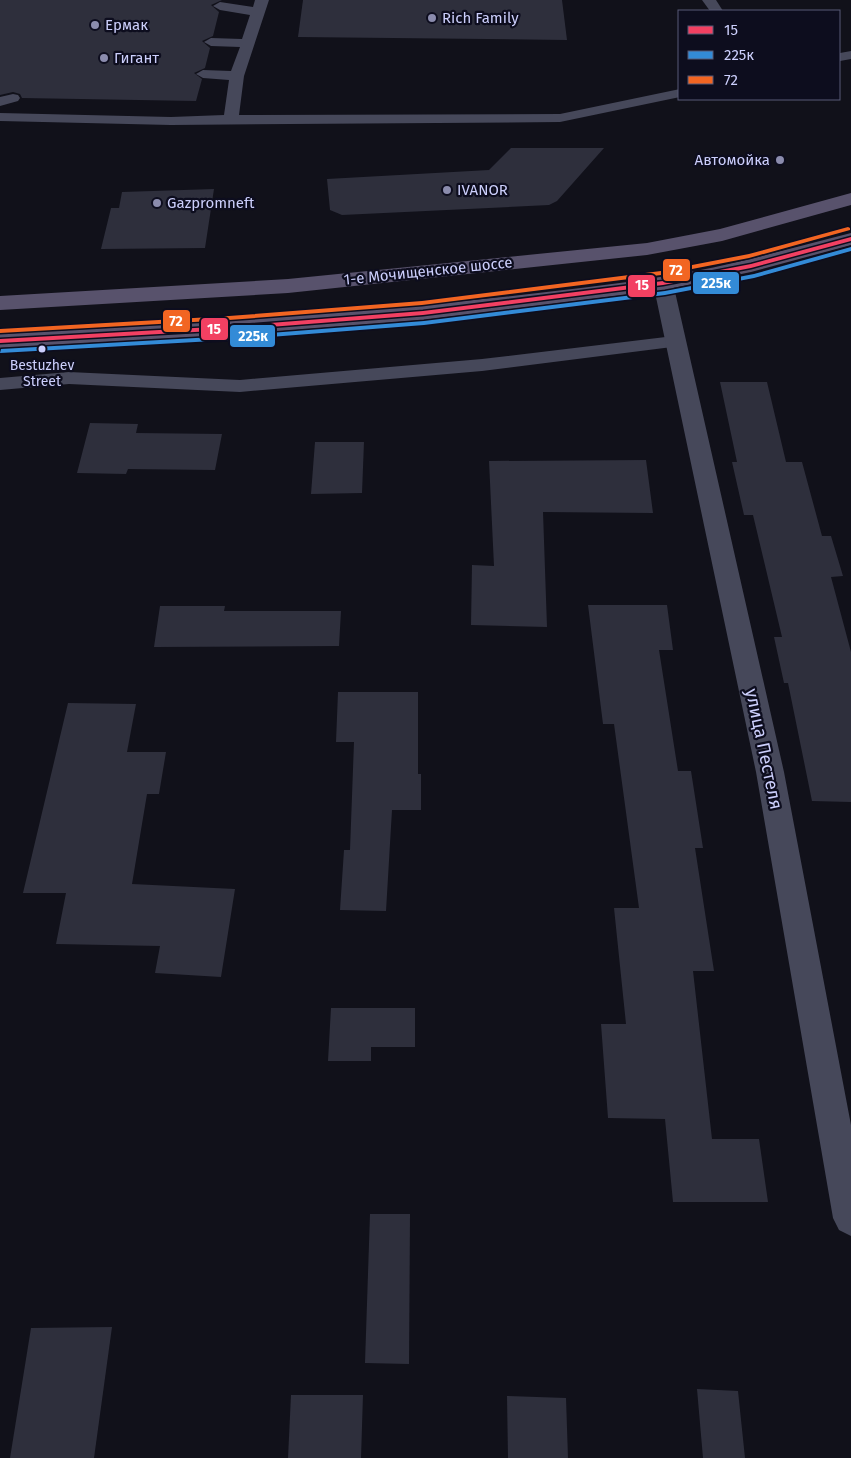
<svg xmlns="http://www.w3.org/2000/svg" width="851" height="1458" font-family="'Fira Sans',sans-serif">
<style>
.building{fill:#2e2f3c}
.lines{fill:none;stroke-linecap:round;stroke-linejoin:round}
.lane{fill:#46485a;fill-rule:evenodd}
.street{fill:#46485a;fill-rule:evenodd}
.primary{fill:#58526c;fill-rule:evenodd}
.bus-1-casing{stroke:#0d0d1e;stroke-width:3}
.bus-2-casing{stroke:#0d0d1e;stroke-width:3}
.bus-3-casing{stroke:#0d0d1e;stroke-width:3}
.bus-1{fill:#f24062;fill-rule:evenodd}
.bus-2{fill:#338bd7;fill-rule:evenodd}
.bus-3{fill:#f26522;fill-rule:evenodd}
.poi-dot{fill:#8b8cad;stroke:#0d0d1e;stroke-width:2}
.bus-dot{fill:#cccffc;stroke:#0d0d1e;stroke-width:2}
.labels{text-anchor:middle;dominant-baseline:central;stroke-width:4.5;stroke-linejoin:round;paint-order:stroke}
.far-bus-label{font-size:14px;fill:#cccffc;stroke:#0d0d1e}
.far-poi-label{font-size:15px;fill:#cccffc;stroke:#0d0d1e;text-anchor:start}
.far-street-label{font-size:15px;fill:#cccffc;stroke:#0d0d1e}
.street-label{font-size:18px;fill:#cccffc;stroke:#0d0d1e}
.line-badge{stroke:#0d0d1e;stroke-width:2}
.badge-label{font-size:14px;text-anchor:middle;font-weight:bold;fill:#fff}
</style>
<rect width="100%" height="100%" fill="#11111a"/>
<!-- building -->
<g class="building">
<path d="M0 0H222L211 5 219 12 213 36 202 41 210 48 205 68 194 73 202 79 196 101 22 98 20 94 13 92 0 95Z"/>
<path d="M303 0H562L567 40 298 37Z"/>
<path d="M511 148H604L557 201 549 205 342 215 330 210 327 179 489 170Z"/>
<path d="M214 189 205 248 101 249 111 208H119L122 192Z"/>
<path d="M720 382H767L786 462H802L822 536H831L843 576 831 577 851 652V802L812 801 788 683H784L774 637H782L753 515H744L732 462H737Z"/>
<path d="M90 423 138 424 136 433 222 434 215 470 128 469 126 474 77 473Z"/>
<path d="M315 442H364L362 493 311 494Z"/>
<path d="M646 460 653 513 543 512 547 627 471 625 472 565 494 566 489 461Z"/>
<path d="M588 605H667L673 650H659L678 771H691L703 848H695L714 971H693L712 1139H759L768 1202H673L665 1119 608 1118 601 1024H626L614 908H639L614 724H603Z"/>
<path d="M160 606H225L224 611H341L339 646 154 647Z"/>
<path d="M338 692H418V774H421V810H392L386 911 340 910 344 850H350L354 742H336Z"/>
<path d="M68 703 136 704 127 752H166L159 794H147L132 884 235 889 221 977 155 973 160 946 56 944 66 893H23Z"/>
<path d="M331 1008H415V1047H371V1061H328Z"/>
<path d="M370 1214H410L409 1364 365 1363Z"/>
<path d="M112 1327 94 1458H10L31 1328Z"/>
<path d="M697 1389 738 1391 745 1458H703Z"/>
<path d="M291 1395H363L361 1458H288Z"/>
<path d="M507 1396 566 1398 568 1458H508Z"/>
</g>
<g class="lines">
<!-- lane -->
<g class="lane">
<path d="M255 0H269L244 76 239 115 560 114 680 89V97L560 122 171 125 0 121V113L171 117 224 115 229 80 203 78 196 74 203 70 231 71 240 47 211 46 204 42 211 38 242 39 250 15 220 10 213 6 220 2 253 7Z"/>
<path d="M702 0H716L723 11H710Z"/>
<path d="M851 51V59L840 61V53Z"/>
<path d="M13 94 18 95 20 98 18 101 0 106V97Z"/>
<path d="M674 336 680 338 683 342 680 346 482 371 240 392 69 384 0 390V378L69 372 240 380 482 359Z"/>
</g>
<!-- street -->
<path class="street" d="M663 276 670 278 673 283 784 772 851 1125V1236L839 1230 833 1218 756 772 653 283 656 278Z"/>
<!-- primary -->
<g class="primary">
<path d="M851 193V205L722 241 647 255 288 293 0 310V296L288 279 647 243 720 229Z"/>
<path d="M851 233V245L751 272 663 290 423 320 230 335 0 348V334C221 321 442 309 662 277 726 267 788 249 851 233Z"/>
</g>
<defs>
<path id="bus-1" d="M851 237V241L751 268 663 285 423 315 230 330 0 343V339L230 326 423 311 663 281 751 264Z"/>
<path id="bus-2" d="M851 247V251L754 278 665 295 424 325 231 340 0 353 1 349 231 336 424 321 665 291 754 274Z"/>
<path id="bus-3" d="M848 227 850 228V230L749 258 661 275 422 305 229 320 0 333V329L229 316 422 301 661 271 749 254Z"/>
</defs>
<!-- bus-1 casing -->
<use href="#bus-1" class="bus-1-casing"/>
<!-- bus-2 casing -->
<use href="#bus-2" class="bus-2-casing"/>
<!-- bus-3 casing -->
<use href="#bus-3" class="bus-3-casing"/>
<!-- bus-1 -->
<use href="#bus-1" class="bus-1"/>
<!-- bus-2 -->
<use href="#bus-2" class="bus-2"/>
<!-- bus-3 -->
<use href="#bus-3" class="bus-3"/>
</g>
<!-- markers -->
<g class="poi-dot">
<circle cx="432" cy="18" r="5"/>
<circle cx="95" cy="25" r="5"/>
<circle cx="104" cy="58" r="5"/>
<circle cx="780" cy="160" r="5"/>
<circle cx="447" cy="190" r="5"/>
<circle cx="157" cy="203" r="5"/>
</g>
<circle class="bus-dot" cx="42" cy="349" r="4.5"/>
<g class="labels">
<!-- far-bus labels -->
<g class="far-bus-label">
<text x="42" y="365">Bestuzhev<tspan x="42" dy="16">Street</tspan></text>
</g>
<!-- far-poi labels -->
<g class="far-poi-label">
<text x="442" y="18">Rich Family</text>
<text x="105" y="25">Ермак</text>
<text x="114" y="58">Гигант</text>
<text x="770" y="160" text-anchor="end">Автомойка</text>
<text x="457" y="190">IVANOR</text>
<text x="167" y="203">Gazpromneft</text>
</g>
<!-- far-street labels -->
<g class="far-street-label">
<text transform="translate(428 271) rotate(-6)">1-е Мочищенское шоссе</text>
</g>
<!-- street labels -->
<g class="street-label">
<text transform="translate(764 749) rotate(78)">улица Пестеля</text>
</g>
</g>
<g class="line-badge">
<rect x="662" y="258" width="29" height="24" rx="5" fill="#f26522"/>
<rect x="692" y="271" width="48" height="24" rx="5" fill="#338bd7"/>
<rect x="627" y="274" width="29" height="24" rx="5" fill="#f24062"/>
<rect x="162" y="309" width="29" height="24" rx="5" fill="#f26522"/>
<rect x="200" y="317" width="29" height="24" rx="5" fill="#f24062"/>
<rect x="229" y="324" width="47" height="24" rx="5" fill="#338bd7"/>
</g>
<g class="badge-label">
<text x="676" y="275">72</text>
<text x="716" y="288">225к</text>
<text x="642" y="290">15</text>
<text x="176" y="326">72</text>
<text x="214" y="334">15</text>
<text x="253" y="341">225к</text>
</g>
<!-- legend -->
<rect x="678" y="10" width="162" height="90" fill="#0d0d1e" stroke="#595b77"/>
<rect x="688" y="26" width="25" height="8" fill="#f24062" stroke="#595b77"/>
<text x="724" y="35" font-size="15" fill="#cccffc">15</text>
<rect x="688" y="51" width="25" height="8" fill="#338bd7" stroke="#595b77"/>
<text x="724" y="60" font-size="15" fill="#cccffc">225к</text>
<rect x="688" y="76" width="25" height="8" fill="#f26522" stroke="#595b77"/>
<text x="724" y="85" font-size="15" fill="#cccffc">72</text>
</svg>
